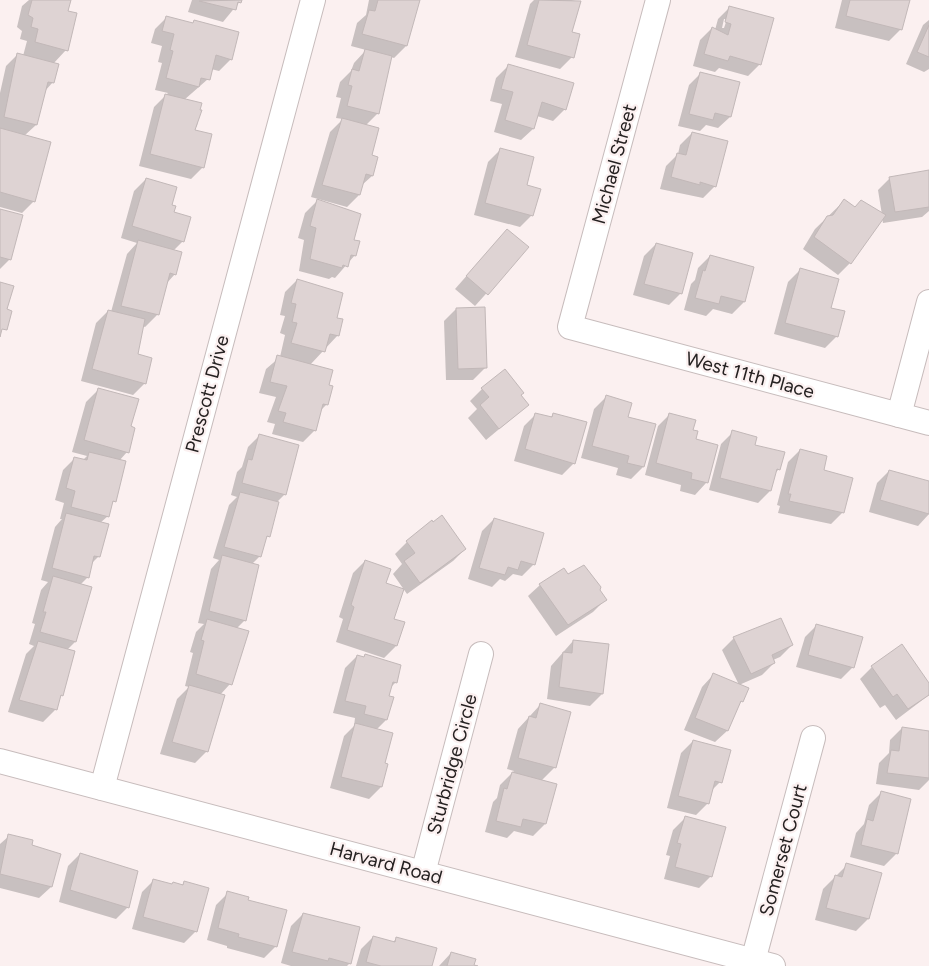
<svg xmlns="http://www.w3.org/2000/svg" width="929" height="966" font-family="Figtree,sans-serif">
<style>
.shadow{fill:#0003;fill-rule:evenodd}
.building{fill:#ded3d3;stroke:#c2b8b8}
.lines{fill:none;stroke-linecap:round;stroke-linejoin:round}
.minor-casing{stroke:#c7bcbc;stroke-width:26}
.minor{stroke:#fff;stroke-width:24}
.labels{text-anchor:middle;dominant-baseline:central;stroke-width:4.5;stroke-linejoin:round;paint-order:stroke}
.street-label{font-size:19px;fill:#252121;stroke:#fbf0f0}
</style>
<rect width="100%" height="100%" fill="#fbf0f0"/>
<!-- shadow -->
<g class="shadow">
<path d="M29 0H70L67 12 66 50 53 64V82L45 91 36 125 24 136 34 201 22 213 0 207V93L6 66 18 54 23 56 27 41 20 39 22 31 17 27 22 6Z"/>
<path d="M192 0H241L223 22 188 12Z"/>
<path d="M369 0H419L406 46 394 58 391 57 378 113 365 126 372 176 362 185 359 195 347 207 311 197 330 132 343 119 336 118 341 98 336 97 340 82 351 71 354 63 366 50 351 46 357 23 366 15Z"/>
<path d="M534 0H571L579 2 571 33 572 57 560 69 515 57 530 4Z"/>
<path d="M842 0H908L901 29 889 41 835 28Z"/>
<path d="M730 7 760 64 748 76 719 68 715 72 693 66 700 40 712 28 715 30 718 19ZM724 19H727L724 28H722Z"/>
<path d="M167 17 231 59 219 71 211 69 208 79 184 100 200 104 197 126 194 129 203 167 191 179 139 166 154 107 168 93 155 90 162 63 158 62 162 46 151 43 155 29Z"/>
<path d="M929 20V69L924 72 906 64 923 25Z"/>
<path d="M508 66 565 109 553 121 537 116 533 129 521 140 494 132 502 104 490 101 496 78Z"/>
<path d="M701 73 730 117 718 128 706 125 700 131 678 126 689 85Z"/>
<path d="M692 133 715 186 703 198 660 189 666 166 678 154 680 145Z"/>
<path d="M500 150 525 186 532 215 520 227 474 215 488 162Z"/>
<path d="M929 174V211L922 217 883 223 882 218 850 263 838 275 803 249 815 229 844 201 855 208 882 215 878 190 890 178Z"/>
<path d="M146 179 171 206 183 241 173 251 175 274 166 284 157 315 145 327 142 326 137 355 145 383 133 395 81 381 96 323 108 311 111 312 127 254 137 243 121 238 134 191Z"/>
<path d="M317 201 355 255 335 278 332 277 329 279 299 271 304 240 298 238 305 213Z"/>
<path d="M0 210 10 259 0 269Z"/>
<path d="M507 230 527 248 475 306 455 289Z"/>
<path d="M656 244 681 293 669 305 633 295 644 256Z"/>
<path d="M710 256 753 268 744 302 732 314 713 309 706 316 684 310 691 284 695 280 698 268Z"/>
<path d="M800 270 830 309 837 336 825 348 774 334 788 282Z"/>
<path d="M297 280 335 319 338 335 310 365 327 386V404L320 411 315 430 303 442 272 434 275 424 267 422 276 397 259 393 266 369 280 357 285 335 280 333 285 316 280 315 285 292Z"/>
<path d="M456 309 485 368 473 380H446L444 321Z"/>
<path d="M482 389 528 405 486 440 468 418 477 409 470 401Z"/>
<path d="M98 390 130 427 127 452 119 461 114 501 110 506 108 516 100 523 99 556 91 564 88 577 80 585 75 642 67 650 62 695 58 699 55 710 43 722 8 712 26 654 34 646 29 644 35 624 32 623 41 590 48 582 41 580 55 527 62 519H60L64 503 55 500 63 470 75 458 83 460 87 456 72 452 86 402Z"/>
<path d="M606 397 627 418 643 467 631 479 616 475 618 468 581 458 594 409Z"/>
<path d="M536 414 550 418 554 414 574 463 562 475 514 461 524 426Z"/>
<path d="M670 414 692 431 694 440 716 446 706 483 695 495 680 491 681 485 645 475 658 426Z"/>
<path d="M733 432 753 446 779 469 774 474 770 491 758 503 709 490 721 444Z"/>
<path d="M260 435 285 494 276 503 268 536 264 540 260 556 252 564 245 620 236 629 230 684 220 695 207 751 195 763 160 754 177 699 189 687 185 686 193 653 190 652 196 632 204 624 198 623 211 569 219 560 213 558 229 505 237 497 231 495 237 472 242 467 248 447Z"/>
<path d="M800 450 822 471 843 512 831 524 778 513 780 506 777 505 788 462Z"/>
<path d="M889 471 929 482V514L918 526 869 512 877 483Z"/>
<path d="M494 519 534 564 522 576 513 574 505 581 500 579 492 587 468 579 482 531Z"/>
<path d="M407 542 465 549 453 561 407 594 393 574 402 564 395 554Z"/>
<path d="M365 561 385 584 393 620 396 646 384 658 336 642 343 619 339 617 353 573Z"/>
<path d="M568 576 599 590 605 600 593 612 556 636 528 596 540 585Z"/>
<path d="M817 625 853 667 841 679 796 667 805 637Z"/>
<path d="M734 638 792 645 780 657 773 660 774 663 762 675 739 685 742 701 737 706 727 731 715 742 684 730 702 687 713 675 739 685 722 650Z"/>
<path d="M573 641 608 645 602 694 590 706 547 699 551 666Z"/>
<path d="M357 656 363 658 365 656 396 682 390 688 386 720 376 730 383 764 387 765 381 787 369 799 330 788 344 736 354 726 355 718 333 713 345 668Z"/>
<path d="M872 667 929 685V695L896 720 885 705 880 708 860 679Z"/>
<path d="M540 705 555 767 541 781 555 784 545 824 533 836 514 831 507 838 485 832 493 802 497 798 500 785 514 771 507 769 518 729Z"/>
<path d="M902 728 929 732V780L919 790 876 784 879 763 889 753 890 740Z"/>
<path d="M693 741 720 782 711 791 708 803 696 815 667 808 681 753Z"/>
<path d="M881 793 896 854 884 866 850 857 856 833 864 824 869 805Z"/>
<path d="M685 818 711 876 699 888 664 879 670 856 666 855 673 830Z"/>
<path d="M9 836 30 845 51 887 39 898 0 888V844Z"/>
<path d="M80 854 128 907 116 919 59 902 68 866Z"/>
<path d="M847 865 868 919 856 931 815 920 823 889Z"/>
<path d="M154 880 171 885 181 886 185 882 196 931 184 943 132 929 142 892Z"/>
<path d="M228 893 276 946 264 958 227 948V946L207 940 216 905Z"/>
<path d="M303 914 350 963 347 966H291L281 963 291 926Z"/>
<path d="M373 937 393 942 397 938 431 966H356L361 949Z"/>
<path d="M451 953 474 966H439Z"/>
</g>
<!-- building -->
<g class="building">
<path d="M32 0H71L68 11 77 13 68 51 35 42 38 29 31 27 33 18 28 15Z"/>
<path d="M242 0 241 3 238 2 236 10 199 1Z"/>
<path d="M378 0H420L407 46 362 34 369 10 375 11Z"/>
<path d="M539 0 581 1 572 32 580 34 574 58 527 45Z"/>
<path d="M850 0H910L902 30 846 16Z"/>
<path d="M729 6 774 18 761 65 730 56 728 61 704 54 712 27 728 35 731 24 725 22Z"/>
<path d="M166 16 193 23 194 20 239 32 232 60 216 55 210 80 201 78 199 87 166 78 173 51 170 50 174 34 162 31Z"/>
<path d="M929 25V57L917 52Z"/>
<path d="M365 49 392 56 379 114 347 106 352 86 348 85 352 69 359 71Z"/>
<path d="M17 53 59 64 54 83 48 82 37 125 4 117Z"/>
<path d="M508 64 574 83 566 110 542 102 534 129 505 120 513 92 501 89Z"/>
<path d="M700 72 740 82 731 117 715 113 713 120 689 114Z"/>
<path d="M165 94 202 103 200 110H202L195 130 212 134 204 168 150 154Z"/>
<path d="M342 118 379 128 372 155 378 157 373 176 366 174 360 195 322 185Z"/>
<path d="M0 128 51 142 35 202 0 192Z"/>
<path d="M692 132 728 141 716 187 700 182V185L671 177 677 153 686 155Z"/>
<path d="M500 148 534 157 527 185 541 189 533 216 485 203Z"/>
<path d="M929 170V207L895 212 889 177Z"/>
<path d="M146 178 177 187 172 205 176 206 174 212 191 217 184 242 132 226Z"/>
<path d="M317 199 361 214 354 240 360 241 356 256 351 255 348 267 343 265 342 268 310 259 316 228 310 226Z"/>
<path d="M844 199 855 207 861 200 886 215 851 264 814 237 827 216 833 215Z"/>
<path d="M0 209 23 215 11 260 0 257Z"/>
<path d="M507 229 529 247 488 295 466 276Z"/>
<path d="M138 240 182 252 176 275 170 273 159 315 121 306Z"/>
<path d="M656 243 693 253 682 294 644 284Z"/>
<path d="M710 255 754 267 745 302 721 296 719 304 695 298 703 270 705 271Z"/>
<path d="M800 268 839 279 831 308 845 311 838 337 785 323Z"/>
<path d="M297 279 343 293 337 318 343 319 339 336 330 334 325 352 291 343 297 323 292 322 296 304 291 303Z"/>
<path d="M0 282 14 286 7 309 12 311 7 330 2 329 0 337Z"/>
<path d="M485 307 487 368 458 369 456 308Z"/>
<path d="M108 310 145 319 138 354 152 358 146 384 92 369Z"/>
<path d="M277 355 333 370 329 385 333 386 328 405 323 404 316 431 283 422 286 413 278 411 287 386 270 382Z"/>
<path d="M505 369 524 393 521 395 529 405 499 429 480 405 489 397 481 388Z"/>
<path d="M98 388 139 399 131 426 135 428 129 453 84 440Z"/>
<path d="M606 395 632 403 628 417 656 424 644 467 627 463 629 456 592 446Z"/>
<path d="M535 413 552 417 553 413 587 422 575 464 525 449Z"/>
<path d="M669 413 696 420 693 430 698 431 696 439 718 445 708 483 691 479 692 473 656 463Z"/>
<path d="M732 430 757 437 755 445 785 452 780 470 777 469 771 491 720 478Z"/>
<path d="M259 434 299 445 286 495 242 483 248 459 252 460Z"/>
<path d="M800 449 827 456 824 470 853 478 844 513 789 501 791 494H788Z"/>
<path d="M89 452 126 461 116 502 113 501 109 517 71 507 75 491 66 488 74 457 87 460Z"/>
<path d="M889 470 929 481V514L880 500Z"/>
<path d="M240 492 279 502 270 537 267 536 261 557 224 547Z"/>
<path d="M66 513 109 524 100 557 94 556 89 578 52 568Z"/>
<path d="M442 515 466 549 420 583 404 561 415 553 406 541 432 520 433 522Z"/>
<path d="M494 518 544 533 535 565 521 561 518 570 508 567 505 575 479 568Z"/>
<path d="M222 555 259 565 246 621 209 611Z"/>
<path d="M365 560 391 569 386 583 404 589 394 619 405 622 397 646 347 630 354 607 351 605Z"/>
<path d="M584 565 601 587 600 590 607 600 568 625 539 584 564 568 568 574Z"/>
<path d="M53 576 92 587 76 642 40 632 46 612H43Z"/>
<path d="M781 618 793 645 772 655 775 663 751 674 733 637Z"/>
<path d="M207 619 249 631 232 685 196 674 204 641 201 640Z"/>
<path d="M816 624 863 637 854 668 808 655Z"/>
<path d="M573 640 609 644 603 694 559 687 563 652 572 653Z"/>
<path d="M38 641 75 651 63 696 61 695 57 710 19 700Z"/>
<path d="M902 644 929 683V695L908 709 897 694 893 697 871 666Z"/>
<path d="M365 654 401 665 397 683 393 682 389 696 394 697 387 720 364 714 366 706 345 701 357 655 364 657Z"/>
<path d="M713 673 749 688 743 702 741 701 728 731 695 718Z"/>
<path d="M189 685 225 695 208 752 172 742Z"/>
<path d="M540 703 571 712 556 768 518 758 529 716 536 718Z"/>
<path d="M355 723 393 733 385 763 388 764 382 787 341 777Z"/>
<path d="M902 727 929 731V778L887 773 891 750 899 751Z"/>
<path d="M693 740 731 750 722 783 715 781 709 804 678 796Z"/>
<path d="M512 772 557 784 546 824 523 819 521 827 496 821 504 788 507 789Z"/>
<path d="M881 791 911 799 898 854 861 845 867 819 873 821Z"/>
<path d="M685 816 726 827 712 877 675 867 681 844 677 843Z"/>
<path d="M8 834 33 840 32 845 61 854 52 887 0 874Z"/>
<path d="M80 853 138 871 129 908 70 890Z"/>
<path d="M846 863 882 873 869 919 826 908 835 875 842 877Z"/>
<path d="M153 879 172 884 173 882 183 885 184 881 209 888 197 932 143 917Z"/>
<path d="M227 891 249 897 248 900 287 910 277 947 238 937 239 934 218 928Z"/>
<path d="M303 913 360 927 351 964 329 958 328 961 292 952Z"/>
<path d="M373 936 395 942 396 937 437 948 432 966H381L366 962Z"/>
<path d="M451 952 476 959 474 965 478 966H447Z"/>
</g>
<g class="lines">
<defs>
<g id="minor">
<path d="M658 0 570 327 929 423"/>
<path d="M899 415 929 302"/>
<path d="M0 761 773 966"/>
<path d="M102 788 313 0"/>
<path d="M423 873 481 654"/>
<path d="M753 961 813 738"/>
</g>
</defs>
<!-- minor casing -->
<use href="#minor" class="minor-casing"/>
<!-- minor -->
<use href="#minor" class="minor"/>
</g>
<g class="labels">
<!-- street labels -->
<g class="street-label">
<text transform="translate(614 164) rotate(-75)">Michael Street</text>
<text transform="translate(750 375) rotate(15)">West 11th Place</text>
<text transform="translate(207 394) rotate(-75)">Prescott Drive</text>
<text transform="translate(452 764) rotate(-75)">Sturbridge Circle</text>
<text transform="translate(783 850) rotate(-75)">Somerset Court</text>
<text transform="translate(386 863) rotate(15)">Harvard Road</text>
</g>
</g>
</svg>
